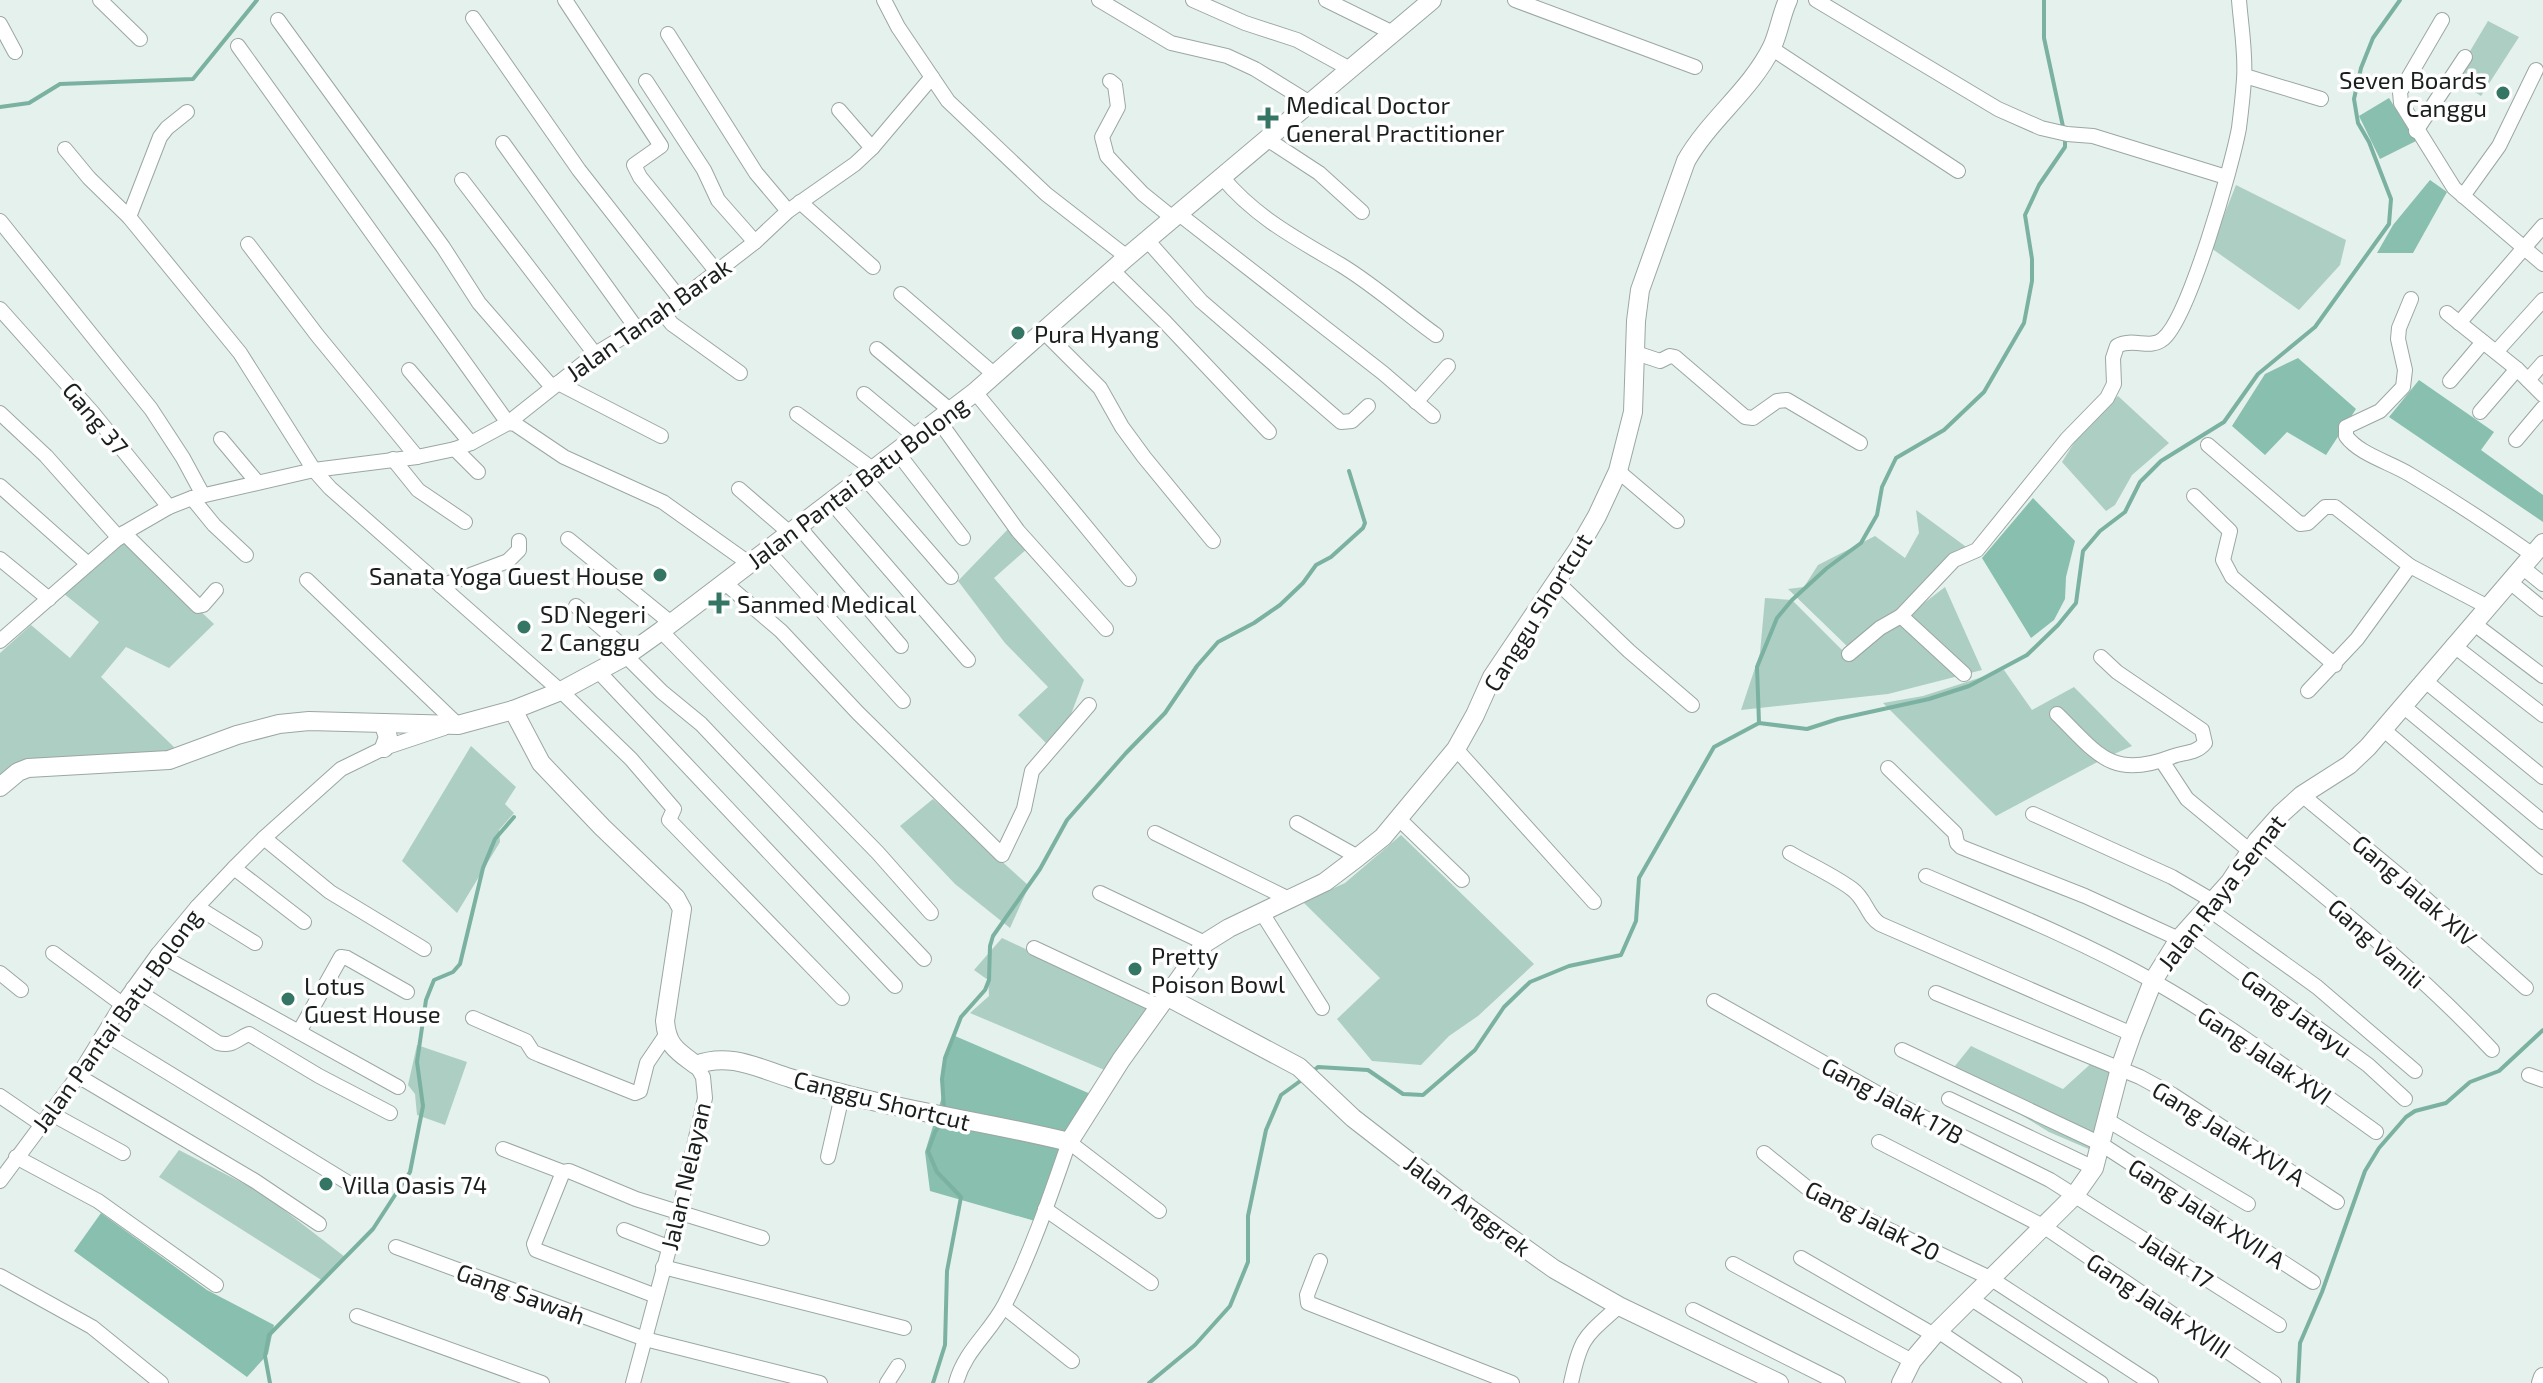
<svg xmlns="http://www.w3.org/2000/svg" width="2543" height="1383" font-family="'Exo 2',sans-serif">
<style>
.green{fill:#adcec3}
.forest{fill:#88bfae}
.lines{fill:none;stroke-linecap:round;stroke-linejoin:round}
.stream{stroke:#7bb1a1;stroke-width:4}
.street-casing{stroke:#9ba7a3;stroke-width:16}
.secondary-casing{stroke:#9ba7a3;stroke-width:20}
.street{stroke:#fff;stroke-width:14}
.secondary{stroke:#fff;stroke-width:18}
.poi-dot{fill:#357564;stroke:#fff;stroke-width:3}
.labels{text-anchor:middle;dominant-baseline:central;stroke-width:7;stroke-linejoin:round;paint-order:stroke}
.poi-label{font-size:24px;fill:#1a1f1d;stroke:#fff;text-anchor:start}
.street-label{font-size:24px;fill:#1a1f1d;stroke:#fff}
</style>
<rect width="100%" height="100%" fill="#e5f1ed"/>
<!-- green -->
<g class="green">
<path d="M2488 21 2519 37 2481 96 2454 78Z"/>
<path d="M2236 185 2346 240 2340 265 2299 310 2211 248Z"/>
<path d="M2118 396 2169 443 2132 475 2115 505 2106 511 2062 462 2084 427Z"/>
<path d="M1916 510 1969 549 1919 594 1848 647 1788 589 1804 587 1818 565 1875 536 1905 558 1919 533Z"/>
<path d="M1011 526 1028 548 994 578 1084 680 1070 717 1047 744 1018 715 1048 687 1005 643 958 581Z"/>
<path d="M125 540 214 624 169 668 126 647 101 677 174 747 167 755 0 782V653L31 625 70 658 99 622 63 593Z"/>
<path d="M1945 587 1982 670 1888 694 1741 710 1760 653 1765 598 1792 600 1851 659Z"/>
<path d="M2004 670 2032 710 2074 687 2132 746 2103 759 1996 816 1883 703 1923 696Z"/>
<path d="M471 746 516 787 505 804 514 813 499 830 500 842 457 913 402 861Z"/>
<path d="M933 799 1029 886 1010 928 955 884 900 826Z"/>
<path d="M1401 835 1534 964 1478 1016 1449 1036 1421 1065 1372 1061 1337 1019 1380 978 1303 902 1345 883Z"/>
<path d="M1002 938 1153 1009 1107 1071 970 1013 989 996 988 980 974 970Z"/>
<path d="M417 1045 467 1062 445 1125 417 1115 415 1094 408 1085Z"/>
<path d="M1971 1046 2063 1089 2096 1059 2118 1066 2098 1153 2049 1132 1951 1071Z"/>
<path d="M179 1150 262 1193 345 1257 323 1281 159 1177Z"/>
</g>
<!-- forest -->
<g class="forest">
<path d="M2389 98 2416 141 2380 159 2359 116Z"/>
<path d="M2430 180 2447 192 2413 253H2377L2393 225Z"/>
<path d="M2298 358 2356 409 2326 455 2287 432 2265 455 2232 426 2265 374Z"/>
<path d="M2419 380 2494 432 2481 450 2543 495V522L2389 417Z"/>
<path d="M2033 498 2075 541 2066 577 2065 599 2054 620 2031 638 1982 558Z"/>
<path d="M955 1036 1093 1095 1035 1221 930 1191 925 1152 942 1097V1068Z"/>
<path d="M101 1213 207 1290 274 1325 268 1354 247 1377 74 1251Z"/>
</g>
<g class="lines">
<!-- stream -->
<g class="stream">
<path d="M0 107 29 103 60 84 193 79 257 0"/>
<path d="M1759 723 1757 667 1777 618 1792 600 1827 568 1861 543 1877 515 1882 487 1896 458 1944 430 1984 392 2024 323 2032 281V259L2025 215 2039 185 2065 147V136L2044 38V0"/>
<path d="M1313 1071 1318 1067 1368 1070 1403 1094 1423 1095 1475 1050 1504 1007 1530 982 1569 966 1621 955 1636 921 1639 878 1714 747 1759 723 1807 729 1838 719 1929 699 1969 686 2027 655 2058 625 2076 603 2083 551 2100 531 2125 512 2140 482 2161 461 2224 422 2258 374 2315 327 2389 224 2391 199 2369 142 2358 123 2354 99 2361 68 2373 38 2400 0"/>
<path d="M944 1109 942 1079 945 1058 961 1017 985 990 989 980 990 946 993 936 1040 869 1067 820 1126 753 1165 713 1197 666 1218 642 1254 623 1280 605 1303 583 1316 565 1331 557 1363 528 1365 523 1349 471"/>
<path d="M270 1383 265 1356 269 1335 373 1229 410 1172 423 1106 417 1062 426 1000 434 980 453 972 460 964 483 868 495 839 514 817"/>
<path d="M933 1383 945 1345 947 1271 961 1197 937 1172 928 1151 935 1132 942 1121"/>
<path d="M1149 1383 1195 1345 1230 1306 1248 1262V1216L1266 1130 1281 1095 1303 1079"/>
<path d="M2298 1383 2300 1343 2322 1292 2365 1171 2379 1148 2406 1117 2415 1111 2446 1103 2470 1082 2499 1071 2543 1030"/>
</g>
<defs>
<g id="street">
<path d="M100 0 140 39"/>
<path d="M565 0 661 146 634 165 640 177 717 272"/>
<path d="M884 0 898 27 948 101 1046 194 1127 257"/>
<path d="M1099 0 1171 43 1227 56 1255 69 1310 103"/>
<path d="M1193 0 1245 23 1297 40 1350 69"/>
<path d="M1326 0 1393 33"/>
<path d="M1515 0 1695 67"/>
<path d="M1816 0 1998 109 2041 128 2067 134 2093 136 2226 177"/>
<path d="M473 18 579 170 680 299"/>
<path d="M278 20 443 247 479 303 552 387"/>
<path d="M2442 20 2400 92 2401 103 2454 188 2543 264"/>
<path d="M0 24 15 52"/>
<path d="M668 34 756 173 788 211"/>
<path d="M238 46 508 423 515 424 564 457 663 502 750 564"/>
<path d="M1771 48 1958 171"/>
<path d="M2245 76 2321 99"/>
<path d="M646 81 704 170 718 200 755 242"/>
<path d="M1110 81 1115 85 1118 107 1102 137 1107 156 1119 169 1143 194 1174 219"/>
<path d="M839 110 872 148"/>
<path d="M2416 131 2465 57"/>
<path d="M1267 139 1319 173 1362 212"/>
<path d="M503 143 637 329"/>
<path d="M65 149 89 178 129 217 240 353 314 470 330 488 565 695 631 759 674 809 669 820 842 998"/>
<path d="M1222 177C1255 217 1297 239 1341 265 1374 285 1404 312 1436 335"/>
<path d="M462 180 595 354"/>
<path d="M2463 196 2499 146 2536 70"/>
<path d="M800 202 873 267"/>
<path d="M1179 214 1383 373 1433 416"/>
<path d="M129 217 160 137 167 128 187 112"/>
<path d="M0 221 151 409 183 458 203 495"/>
<path d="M1147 240 1201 301 1341 422 1352 421 1368 406"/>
<path d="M248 244 317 335 417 457"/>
<path d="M1112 270 1165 322 1269 432"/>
<path d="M901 294 995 375"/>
<path d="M2411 299 2399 328 2398 339 2405 370 2403 387 2380 411 2346 427V436C2359 454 2389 462 2409 474 2451 499 2492 526 2533 555"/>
<path d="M0 309 92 412 169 507"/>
<path d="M663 313 672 324 740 373"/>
<path d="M2447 313 2517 369 2543 395"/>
<path d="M2459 323 2543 226"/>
<path d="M1044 332 1100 388 1122 427 1144 457 1213 541"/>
<path d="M877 349 951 411"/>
<path d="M2496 352 2543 300"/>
<path d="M1636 353 1660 361 1670 356 1675 357 1745 417 1753 418 1777 401 1787 400 1860 443"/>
<path d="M409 370 471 443"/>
<path d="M2528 380 2543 363"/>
<path d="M2450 381 2483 342"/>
<path d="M558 383 661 436"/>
<path d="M975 392 1129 579"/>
<path d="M864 394 917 438"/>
<path d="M1416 402 1448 366"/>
<path d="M2480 412 2517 369"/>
<path d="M0 413 46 456 119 538"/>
<path d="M797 414 874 470"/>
<path d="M939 421 1018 531 1106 629"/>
<path d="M221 439 257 482"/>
<path d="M2516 440 2543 408"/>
<path d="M2208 445 2300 524 2308 523 2325 507H2335L2410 566 2488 607"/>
<path d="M455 449 478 472"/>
<path d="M897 452 963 538"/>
<path d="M393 459 418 490 465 522"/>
<path d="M1618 471 1677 521"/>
<path d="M865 478 951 577"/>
<path d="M0 486 88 564"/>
<path d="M739 489 791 534"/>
<path d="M2194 496 2230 531 2223 560 2232 577 2335 665"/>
<path d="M192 498 214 525 246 555"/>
<path d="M832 503 968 660"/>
<path d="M799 527 901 646"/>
<path d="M124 533 198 606 203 605 216 590"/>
<path d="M568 539 671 623"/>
<path d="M768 551 903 701"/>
<path d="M0 559 49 599"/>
<path d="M2522 567 2543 584"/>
<path d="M307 580 458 725"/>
<path d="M1556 581 1629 651 1692 705"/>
<path d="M2510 582 2543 609"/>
<path d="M725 583 781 631 858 713 1002 855 1024 809 1032 771 1089 705"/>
<path d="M441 586 508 561 519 550V541"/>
<path d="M576 606 619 643 628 655"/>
<path d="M1901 616 1964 674"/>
<path d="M2473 623 2543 676"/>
<path d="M661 631 878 853 931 913"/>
<path d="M0 641 124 533 169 507 192 498 314 470 417 457 455 449 471 443 508 423 595 354 663 313 755 242 788 211 855 164 872 148 932 77"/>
<path d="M2453 645 2543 715"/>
<path d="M1849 654 1880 628 1901 616 1954 560 1977 550 2067 439 2107 398 2114 384 2113 358 2117 346C2133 337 2150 350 2163 339 2189 318 2232 166 2239 128 2241 112 2243 95 2244 79 2246 54 2241 26 2239 0"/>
<path d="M626 656 662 692 701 724 924 959"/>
<path d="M598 671 895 986"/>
<path d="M2424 680 2543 777"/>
<path d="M2308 691 2357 639 2410 566"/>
<path d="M2403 706 2543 822"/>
<path d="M2057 714C2097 753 2111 780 2171 757 2183 752 2196 754 2205 743L2202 730 2117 672 2101 657"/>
<path d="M2384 730 2543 867"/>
<path d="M1456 749 1594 902"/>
<path d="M2162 761 2187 799 2250 851"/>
<path d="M1888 768 1955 833 1957 843 1961 847 2085 896 2179 939"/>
<path d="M2302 795 2407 882 2526 988"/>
<path d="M2033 814 2172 877 2213 901"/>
<path d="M1399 819 1462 880"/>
<path d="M1297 823 1358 857"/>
<path d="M1155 833 1291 900"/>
<path d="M264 838 330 892 424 949"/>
<path d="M2257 841C2338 907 2421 974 2492 1050"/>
<path d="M1790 853C1810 865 1833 875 1852 889 1866 899 1867 916 1880 924L2132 1034"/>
<path d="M234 868 304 922"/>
<path d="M1926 876C2003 909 2080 940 2153 981 2231 1025 2303 1080 2376 1132"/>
<path d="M1100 893 1205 943"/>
<path d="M197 907 255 943"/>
<path d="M2207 908 2317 987 2415 1071"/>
<path d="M1262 913 1322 1008"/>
<path d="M2186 932 2368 1065 2405 1099"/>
<path d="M1034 948 1160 1007"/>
<path d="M53 953 122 1004"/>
<path d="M158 954 398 1087"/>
<path d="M0 973 21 990"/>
<path d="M133 988 218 1043C233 1047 236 1039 249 1034L319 1076 390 1113"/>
<path d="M1936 993 2140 1077 2173 1095 2337 1202"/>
<path d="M1714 1001 1893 1102 2050 1180 2279 1325"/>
<path d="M473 1018 526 1041 533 1052 540 1055 635 1093 640 1091 647 1063 666 1035"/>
<path d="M299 1032 341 957 347 958 407 992"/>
<path d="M105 1034 350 1184"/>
<path d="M1902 1050 2101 1144 2313 1282"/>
<path d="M2529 1075 2543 1080"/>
<path d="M78 1076 255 1181 319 1224"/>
<path d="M0 1096 41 1124"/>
<path d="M1949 1099 2094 1168"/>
<path d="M50 1113 123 1153"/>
<path d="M2107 1120 2248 1204"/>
<path d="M1879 1142 2043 1226 2274 1383"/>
<path d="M503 1149 563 1172 569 1171 636 1199 762 1238"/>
<path d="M1764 1153 1816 1195 1990 1278 2151 1383"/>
<path d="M16 1157 98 1201 216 1285"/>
<path d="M828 1157 842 1096"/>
<path d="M563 1172 534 1244 536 1250 656 1296"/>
<path d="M0 1181 78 1076 122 1004 158 954 197 907 234 868 264 838 341 769 384 748 444 728"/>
<path d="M1045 1209 1151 1283"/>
<path d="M624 1230 668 1247"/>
<path d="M396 1247 645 1339 820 1383"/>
<path d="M1801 1258 1934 1335"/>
<path d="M1320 1261 1307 1295 1308 1303 1512 1383"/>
<path d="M1733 1264 1912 1361"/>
<path d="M663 1267 904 1328"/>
<path d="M0 1276 92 1327 161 1383"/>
<path d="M1970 1298 2101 1383"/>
<path d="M1004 1307 1072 1361"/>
<path d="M1693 1310 1838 1383"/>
<path d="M357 1316 542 1383"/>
<path d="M1938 1331 2015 1383"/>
<path d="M633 1383 679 1212 705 1098 703 1077 696 1065"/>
<path d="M887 1383 898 1366"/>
<path d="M956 1383C965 1350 990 1333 1005 1304 1031 1253 1050 1197 1069 1142L1159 1211"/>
<path d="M1571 1383C1581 1336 1585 1337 1619 1306"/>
</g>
<g id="secondary">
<path d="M513 710 541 763 602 827 676 898 682 909 665 1021C667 1046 677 1051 696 1065 729 1052 758 1068 790 1078 882 1109 976 1119 1069 1142L1121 1060 1205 943 1229 928 1325 882 1358 857 1383 837 1456 749 1475 715 1492 677 1578 549 1597 516 1618 471 1633 412 1636 321 1640 290 1686 161C1709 120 1751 90 1772 47 1779 32 1781 15 1788 0"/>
<path d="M383 723 388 737 384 748"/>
<path d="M0 787 18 772 28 768 169 760 237 735 279 724 309 721 458 725 513 710 561 691 598 671 626 656 661 631 975 392 1127 257 1432 0"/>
<path d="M1166 996 1299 1067 1353 1118 1469 1208 1554 1269 1619 1306 1779 1383"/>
<path d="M1901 1383 1912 1361 1934 1335 2075 1195 2094 1168 2120 1068 2132 1034 2153 981 2179 939 2230 882 2257 841 2281 814 2302 795 2349 765 2368 747 2543 543"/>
<path d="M2541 1383 2543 1377"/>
</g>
</defs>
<!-- street casing -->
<use href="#street" class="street-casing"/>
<!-- secondary casing -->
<use href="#secondary" class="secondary-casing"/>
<!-- street -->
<use href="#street" class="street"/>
<!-- secondary -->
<use href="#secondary" class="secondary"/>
</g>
<!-- markers -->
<g class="poi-dot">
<circle cx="2503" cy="93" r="8"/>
<path d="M1264 106h8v8h8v8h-8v8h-8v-8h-8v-8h8z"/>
<circle cx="1018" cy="333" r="8"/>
<circle cx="660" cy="575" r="8"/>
<path d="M715 591h8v8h8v8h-8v8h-8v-8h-8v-8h8z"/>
<circle cx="524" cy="627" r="8"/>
<circle cx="1135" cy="969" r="8"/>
<circle cx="288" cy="999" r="8"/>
<circle cx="326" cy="1184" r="8"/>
</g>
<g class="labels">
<!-- poi labels -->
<g class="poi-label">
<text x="2487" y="79" text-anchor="end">Seven Boards<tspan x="2487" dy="28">Canggu</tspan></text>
<text x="1286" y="104">Medical Doctor<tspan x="1286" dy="28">General Practitioner</tspan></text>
<text x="1034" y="333">Pura Hyang</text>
<text x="644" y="575" text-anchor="end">Sanata Yoga Guest House</text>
<text x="737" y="603">Sanmed Medical</text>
<text x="540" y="613">SD Negeri<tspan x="540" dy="28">2 Canggu</tspan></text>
<text x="1151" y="955">Pretty<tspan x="1151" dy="28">Poison Bowl</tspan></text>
<text x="304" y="985">Lotus<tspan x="304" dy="28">Guest House</tspan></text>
<text x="342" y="1184">Villa Oasis 74</text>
</g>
<!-- street labels -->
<g class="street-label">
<text transform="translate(648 319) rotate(-35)">Jalan Tanah Barak</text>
<text transform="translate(96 418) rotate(50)">Gang 37</text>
<text transform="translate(857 482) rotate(-37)">Jalan Pantai Batu Bolong</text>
<text transform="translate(1537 612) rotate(-58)">Canggu Shortcut</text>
<text transform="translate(2415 890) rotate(41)">Gang Jalak XIV</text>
<text transform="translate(2221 892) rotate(-52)">Jalan Raya Semat</text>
<text transform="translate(2377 943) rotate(42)">Gang Vanili</text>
<text transform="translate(2297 1013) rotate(36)">Gang Jatayu</text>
<text transform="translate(116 1020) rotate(-54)">Jalan Pantai Batu Bolong</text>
<text transform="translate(2265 1055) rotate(34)">Gang Jalak XVI</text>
<text transform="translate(882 1100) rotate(14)">Canggu Shortcut</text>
<text transform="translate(1893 1100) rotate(28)">Gang Jalak 17B</text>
<text transform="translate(2229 1133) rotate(32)">Gang Jalak XVI A</text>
<text transform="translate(685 1176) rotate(-77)">Jalan Nelayan</text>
<text transform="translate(1468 1205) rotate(37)">Jalan Anggrek</text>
<text transform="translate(2207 1213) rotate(33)">Gang Jalak XVII A</text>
<text transform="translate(1873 1220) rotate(27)">Gang Jalak 20</text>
<text transform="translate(2177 1260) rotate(33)">Jalak 17</text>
<text transform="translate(521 1293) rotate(20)">Gang Sawah</text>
<text transform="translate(2159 1305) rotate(34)">Gang Jalak XVIII</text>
</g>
</g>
</svg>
